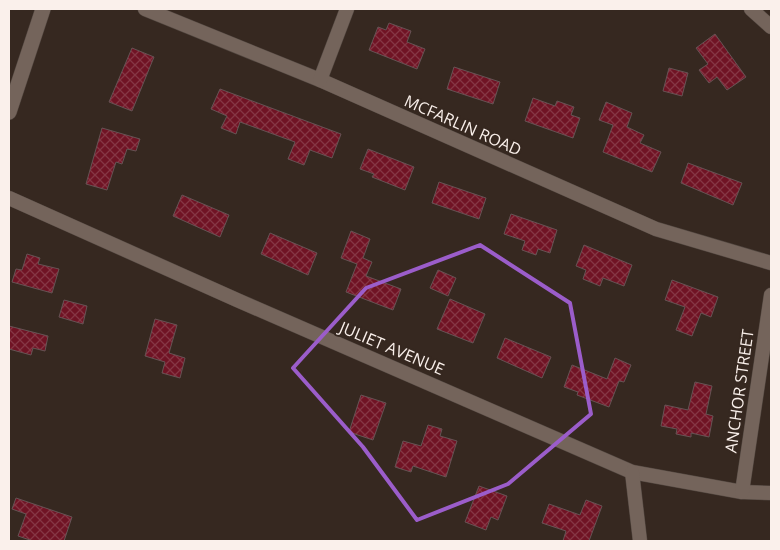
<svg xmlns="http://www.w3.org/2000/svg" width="780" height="550" font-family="'Open Sans',sans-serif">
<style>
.building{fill:url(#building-cross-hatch);stroke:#665354}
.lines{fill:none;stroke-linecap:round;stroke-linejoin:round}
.minor-casing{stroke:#524740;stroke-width:15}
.tertiary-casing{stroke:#524740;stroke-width:16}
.minor{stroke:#74645b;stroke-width:14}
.tertiary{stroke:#74645b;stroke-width:15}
.marked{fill:none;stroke:#9b5dca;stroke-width:4;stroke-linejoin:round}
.labels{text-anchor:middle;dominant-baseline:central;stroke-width:4;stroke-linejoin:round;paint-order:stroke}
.street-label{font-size:16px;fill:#faf0eb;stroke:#362820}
</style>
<defs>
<pattern id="building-cross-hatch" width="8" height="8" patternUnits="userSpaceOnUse" patternTransform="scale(1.25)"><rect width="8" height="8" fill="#701324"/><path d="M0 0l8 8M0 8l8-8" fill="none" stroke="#853644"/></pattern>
</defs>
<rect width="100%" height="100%" fill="#362820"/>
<!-- building -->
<g class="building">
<path d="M389 23 411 31 407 42 425 49 417 69 369 50 378 27 386 30Z"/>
<path d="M715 34 746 77 727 90 717 77 709 83 699 70 708 64 696 48Z"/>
<path d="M132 48 154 57 132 111 109 102Z"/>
<path d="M454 67 500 82 493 104 447 89Z"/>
<path d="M669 68 688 73 682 96 663 91Z"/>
<path d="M220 89 341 134 332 158 310 150 304 165 288 159 295 142 240 122 236 134 221 128 227 116 211 109Z"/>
<path d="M533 98 555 106 557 101 574 107 571 115 580 118 573 138 525 121Z"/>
<path d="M606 102 632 113 627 127 644 135 640 143 661 152 652 172 603 152 613 125 599 120Z"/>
<path d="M102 128 140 139 136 151 127 149 122 164 116 162 107 190 86 184Z"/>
<path d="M368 149 414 167 405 190 372 177 374 174 360 169Z"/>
<path d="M688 163 742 183 733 205 681 183Z"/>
<path d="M439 182 486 198 479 219 432 203Z"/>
<path d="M182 195 229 215 220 237 173 216Z"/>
<path d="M511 214 557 230 550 253 538 249 536 255 522 250 525 241 504 234Z"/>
<path d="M351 231 370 239 363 258 372 262 366 276 401 289 393 310 346 292 357 264 341 258Z"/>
<path d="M270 233 317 253 308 275 261 254Z"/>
<path d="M584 245 632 265 624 286 603 278 600 286 583 279 586 270 576 266Z"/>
<path d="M27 254 40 258 38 264 59 269 52 293 12 282 16 269 22 270Z"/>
<path d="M438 270 456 278 448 296 430 288Z"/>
<path d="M672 280 718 297 711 317 701 313 692 336 676 330 685 307 665 300Z"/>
<path d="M450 299 485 314 473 343 437 329Z"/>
<path d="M64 300 87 306 83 324 59 317Z"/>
<path d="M155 319 177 325 169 353 185 358 180 378 162 373 165 362 145 356Z"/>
<path d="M9 326 48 336 45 351 33 348 31 355 9 349Z"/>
<path d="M505 338 551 357 542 378 497 358Z"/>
<path d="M615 358 631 365 624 382 619 381 609 407 577 395 578 392 564 387 572 365 607 379Z"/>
<path d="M695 382 712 386 706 414 713 416 709 437 691 433V437L676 434 677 429 661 426 665 405 688 410Z"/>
<path d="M361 395 386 403 373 440 349 432Z"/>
<path d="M428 425 442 429 440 436 457 441 446 477 413 466 411 472 395 467 403 441 421 446Z"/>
<path d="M479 486 507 496 498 520 491 517 486 530 465 522Z"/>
<path d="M16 498 72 517 64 541H33L18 536 26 514 12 509Z"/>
<path d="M586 500 602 506 589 541H563L566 531 542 523 549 504 580 515Z"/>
</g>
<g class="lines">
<defs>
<g id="minor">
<path d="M145 9 320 80 656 229 771 263"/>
<path d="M751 9 771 27"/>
<path d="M320 80 347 9"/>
<path d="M9 198 237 300 632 472 742 492 771 493"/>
<path d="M632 472 640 541"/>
<path d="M742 492 771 295"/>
</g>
<path id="tertiary" d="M9 112 43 9"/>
</defs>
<!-- minor casing -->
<use href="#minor" class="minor-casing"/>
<!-- tertiary casing -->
<use href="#tertiary" class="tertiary-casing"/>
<!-- minor -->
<use href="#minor" class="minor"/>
<!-- tertiary -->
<use href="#tertiary" class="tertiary"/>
</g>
<!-- marked area -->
<path class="marked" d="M480 245 570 303 591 414 508 484 417 520 363 447 293 368 366 288Z"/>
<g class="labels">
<!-- street labels -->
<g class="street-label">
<text transform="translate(463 125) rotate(24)">MCFARLIN ROAD</text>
<text transform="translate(392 348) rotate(23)">JULIET AVENUE</text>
<text transform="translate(739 391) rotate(-82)">ANCHOR STREET</text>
</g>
</g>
<!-- border -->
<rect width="780" height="550" fill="none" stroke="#faf0eb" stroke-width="20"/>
</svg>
